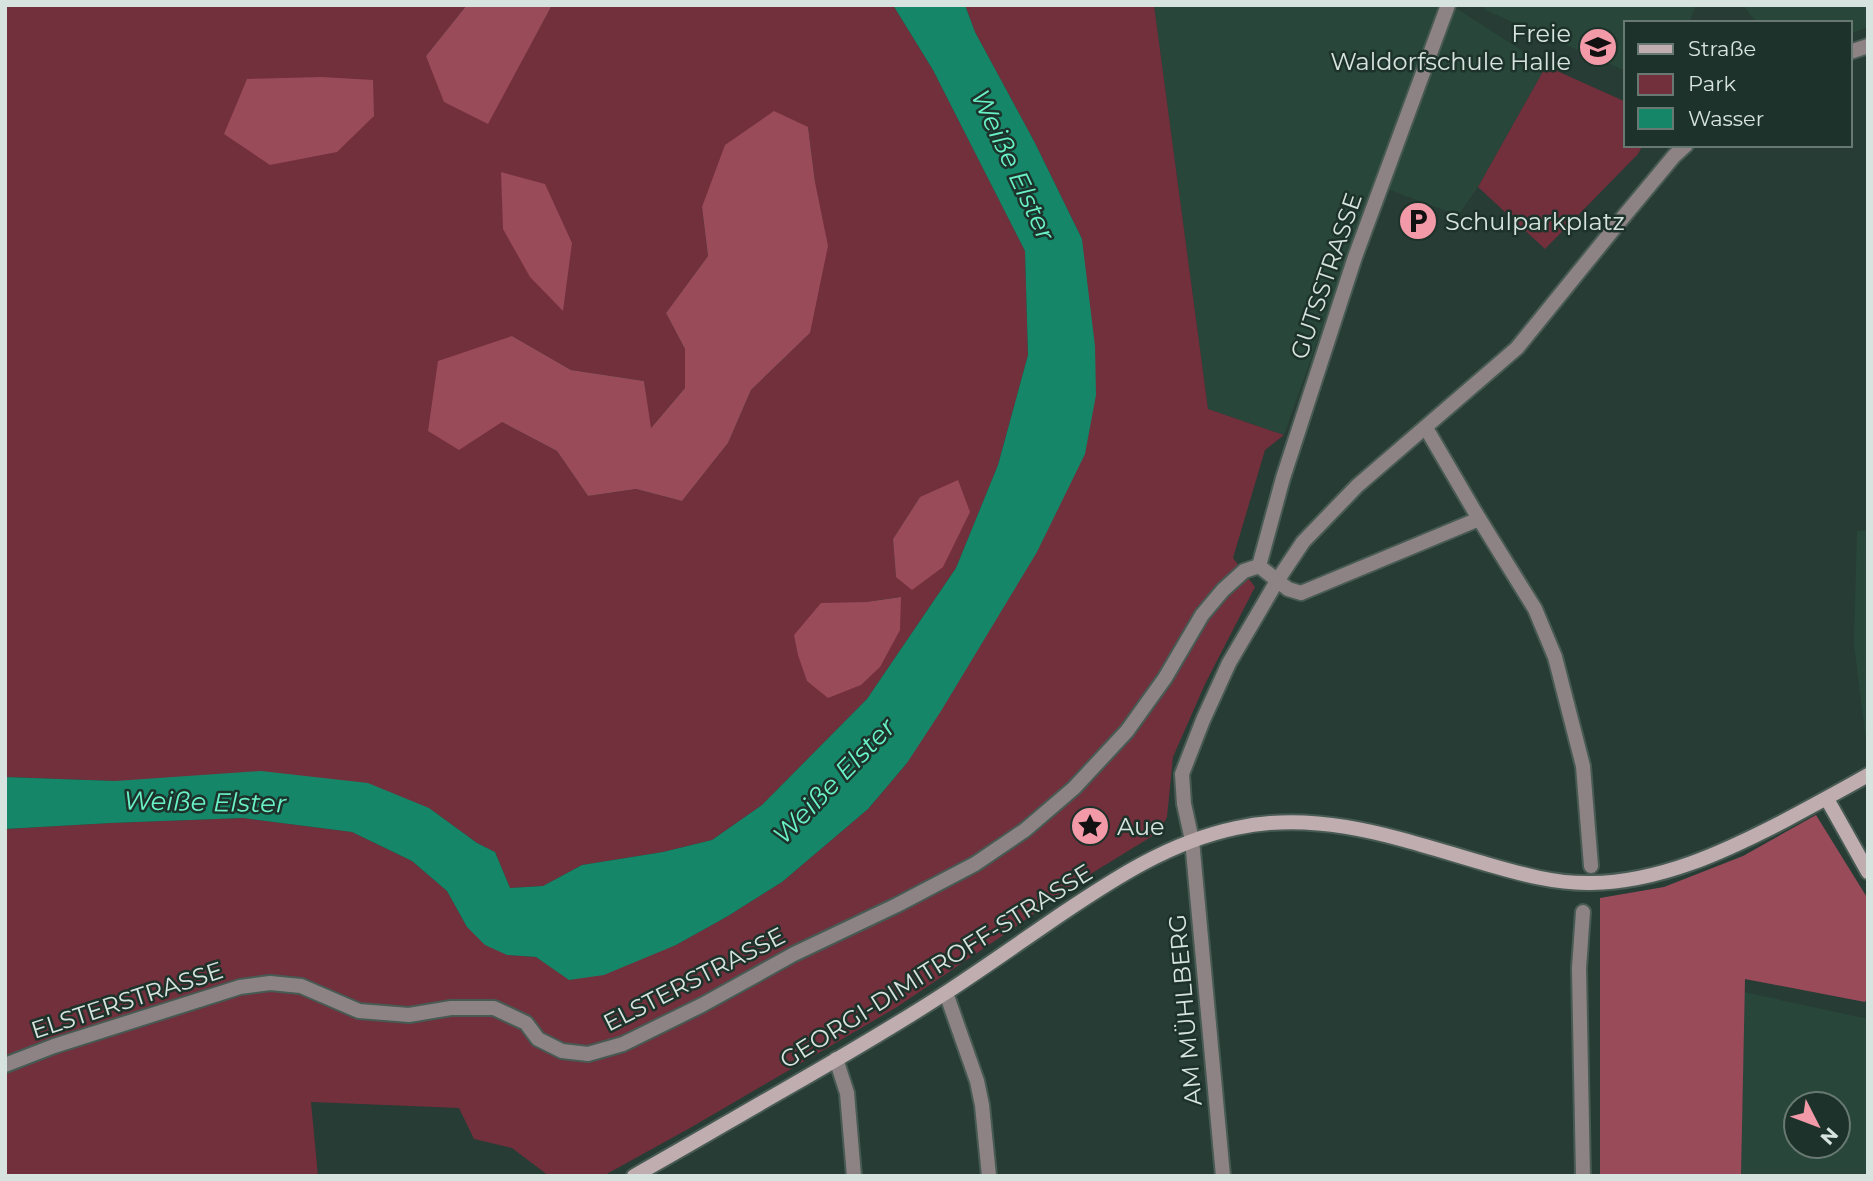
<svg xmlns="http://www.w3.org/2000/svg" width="1873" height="1181" font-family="Montserrat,sans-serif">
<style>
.built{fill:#29463b;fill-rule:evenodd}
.green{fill:#722f3c;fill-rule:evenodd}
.forest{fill:#994b5a}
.water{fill:#168669}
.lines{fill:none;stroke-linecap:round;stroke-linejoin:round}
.street-casing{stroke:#475a53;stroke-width:18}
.secondary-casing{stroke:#475a53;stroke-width:18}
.street{stroke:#8e8384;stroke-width:14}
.secondary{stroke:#bfadaf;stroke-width:14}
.labels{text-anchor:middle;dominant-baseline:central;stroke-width:5;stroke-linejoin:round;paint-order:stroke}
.poi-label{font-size:24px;fill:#d7e3de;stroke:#1d322a;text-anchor:start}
.street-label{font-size:24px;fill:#d7e3de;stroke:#1d322a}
.water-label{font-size:26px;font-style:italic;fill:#6af2c7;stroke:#1d322a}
</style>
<rect width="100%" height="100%" fill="#273c34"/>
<!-- built -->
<g class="built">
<path d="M1154 5H1451L1546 66 1478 187 1458 215 1373 184 1284 435 1208 409Z"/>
<path d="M1483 5H1696L1689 23H1626V71L1485 10Z"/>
<path d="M1743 5H1868V27L1850 34V23H1757Z"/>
<path d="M1868 530V748L1867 749 1854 644 1857 531Z"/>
<path d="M1744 992 1868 1019V1176H1741ZM1796 1104H1838V1146H1796Z"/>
</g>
<!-- green -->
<g class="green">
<path d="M5 5H469L466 6 426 56 487 123 552 5H893L933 70 1025 251 1028 355 998 465 956 568 867 699 762 805 712 840 663 852 582 865 543 886 510 888 495 852 477 843 429 808 115 781 5 777ZM808 127 815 182 810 333 751 390 728 443 682 501 636 489 588 496 557 451 502 422 512 336 571 370 644 381 650 429 685 388V349L666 313 708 256 702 207ZM920 497 896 577 893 539ZM900 597 795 635 866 602Z"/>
<path d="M965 5H1154L1208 409 1284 435 1265 450 1233 558 1255 587 1205 684 1173 757 1167 817 1159 832 1076 883 1011 930 897 1007 690 1128 603 1176H549L512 1148 474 1139 459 1108 311 1102 318 1176H5V829L111 823 243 818 352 832 412 861 447 891 467 927 507 955 536 957 570 980 676 945 728 916 782 882 868 809 907 763 1082 239 1035 143 975 32Z"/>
<path d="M1546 66 1626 102V145H1643L1638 154 1545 249 1478 187Z"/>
</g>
<!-- forest -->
<g class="forest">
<path d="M469 5H552L488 124 444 102 426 56 466 6Z"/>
<path d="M322 77 373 80 374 116 337 152 270 165 224 134 247 79Z"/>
<path d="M774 111 808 127 815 182 828 246 810 333 751 390 728 443 682 501 636 489 588 496 557 451 502 422 459 450 428 431 438 361 512 336 571 370 644 381 651 428 685 388V349L666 313 708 256 702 207 725 145Z"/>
<path d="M501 172 545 184 572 243 563 311 530 277 503 229Z"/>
<path d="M958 480 970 512 943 567 912 590 896 577 893 539 920 497Z"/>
<path d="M901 597 900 630 880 667 861 685 828 698 807 681 798 655 794 635 821 603 866 602Z"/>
<path d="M1816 815 1868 899V996L1865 1002 1745 979 1741 1176H1600V898L1664 887 1743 856Z"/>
</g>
<!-- water -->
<path class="water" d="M893 5H965L975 32 1035 143 1082 239 1095 346 1096 395 1085 454 1037 552 941 711 907 763 868 809 782 882 728 916 676 945 604 975 569 980 536 957 507 955 485 945 467 927 447 891 412 861 352 832 243 818 111 823 5 829V777L115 781 261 771 368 783 429 808 477 843 495 852 510 888 543 886 582 865 663 852 712 840 762 805 867 699 956 568 998 465 1028 355 1025 251 933 70Z"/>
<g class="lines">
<defs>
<g id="street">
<path d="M1850 52 1868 46"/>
<path d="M1426 428 1475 512 1535 609 1555 657 1583 766 1591 866"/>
<path d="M1259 566 1283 478 1355 257 1448 5"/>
<path d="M946 993 977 1081 982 1105 989 1176"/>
<path d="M836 1059 847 1093 854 1176"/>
<path d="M5 1065 54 1046 240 987 270 983 301 986 359 1011 409 1015 451 1008H494L526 1023 538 1039 562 1051 588 1054 623 1044 702 1005 794 954 897 905 975 864 1025 830 1074 788 1127 731 1165 678 1202 615 1223 590 1244 571 1259 566 1288 589 1301 593 1479 519"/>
<path d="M1223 1176 1192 840 1184 804 1182 774 1203 720 1229 663 1277 581 1303 542 1357 486 1517 348 1620 221 1674 156 1686 145"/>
<path d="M1583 1176 1579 968 1583 912"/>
</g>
<g id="secondary">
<path d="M1827 799 1868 872"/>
<path d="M634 1176C684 1148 733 1119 782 1091 838 1059 893 1027 947 992 985 967 1022 941 1060 915 1115 878 1170 842 1236 828 1321 809 1403 840 1483 863 1518 873 1554 884 1591 883 1660 882 1724 852 1784 821 1812 806 1840 791 1868 775"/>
</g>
</defs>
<!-- street casing -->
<use href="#street" class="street-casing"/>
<!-- secondary casing -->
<use href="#secondary" class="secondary-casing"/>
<!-- street -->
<use href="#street" class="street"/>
<!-- secondary -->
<use href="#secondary" class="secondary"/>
</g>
<!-- icons -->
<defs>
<symbol id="school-disc" viewBox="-11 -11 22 22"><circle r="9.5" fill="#f39aa8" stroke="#1d322a"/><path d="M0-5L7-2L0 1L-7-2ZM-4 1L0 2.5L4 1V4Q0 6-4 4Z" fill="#111"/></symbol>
<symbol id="parking-disc" viewBox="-11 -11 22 22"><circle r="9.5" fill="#f39aa8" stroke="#1d322a"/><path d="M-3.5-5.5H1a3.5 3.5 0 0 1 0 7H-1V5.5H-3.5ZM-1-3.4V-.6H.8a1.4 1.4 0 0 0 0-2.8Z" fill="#111"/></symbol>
<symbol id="sight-disc" viewBox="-11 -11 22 22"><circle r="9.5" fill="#f39aa8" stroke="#1d322a"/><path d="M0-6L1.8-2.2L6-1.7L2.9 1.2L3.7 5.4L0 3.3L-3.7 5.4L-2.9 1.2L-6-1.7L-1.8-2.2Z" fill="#111"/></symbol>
</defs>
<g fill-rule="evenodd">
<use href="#school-disc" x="1576" y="25" width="44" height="44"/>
<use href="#parking-disc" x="1396" y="199" width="44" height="44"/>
<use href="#sight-disc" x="1068" y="804" width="44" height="44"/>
</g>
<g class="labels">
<!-- poi labels -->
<g class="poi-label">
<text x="1571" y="33" text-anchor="end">Freie<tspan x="1571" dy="28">Waldorfschule Halle</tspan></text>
<text x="1445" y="221">Schulparkplatz</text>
<text x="1117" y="826">Aue</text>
</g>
<!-- street labels -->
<g class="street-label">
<text transform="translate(1326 276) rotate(-71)">GUTSSTRASSE</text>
<text transform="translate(936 966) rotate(-32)">GEORGI-DIMITROFF-STRASSE</text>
<text transform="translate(694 979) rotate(-27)">ELSTERSTRASSE</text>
<text transform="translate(127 1000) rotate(-18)">ELSTERSTRASSE</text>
<text transform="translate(1185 1010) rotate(-95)">AM MÜHLBERG</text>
</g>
<!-- water labels -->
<g class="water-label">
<text transform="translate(1013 165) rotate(65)">Weiße Elster</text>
<text transform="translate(834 781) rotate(-46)">Weiße Elster</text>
<text transform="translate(205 802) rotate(1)">Weiße Elster</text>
</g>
</g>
<!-- border -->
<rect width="1873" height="1181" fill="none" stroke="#d7e3de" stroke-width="14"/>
<!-- legend -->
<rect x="1624" y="21" width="228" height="126" fill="#1d322a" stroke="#677972" stroke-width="2"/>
<rect x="1638" y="44" width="35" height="10" fill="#bfadaf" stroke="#677972" stroke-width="2"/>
<text x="1688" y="56" font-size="21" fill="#d7e3de">Straße</text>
<rect x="1638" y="74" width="35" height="21" fill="#722f3c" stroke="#677972" stroke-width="2"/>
<text x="1688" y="91" font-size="21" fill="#d7e3de">Park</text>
<rect x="1638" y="108" width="35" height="21" fill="#168669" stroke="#677972" stroke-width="2"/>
<text x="1688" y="126" font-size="21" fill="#d7e3de">Wasser</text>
<!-- north arrow -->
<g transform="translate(1817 1125) rotate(132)"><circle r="33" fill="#1d322a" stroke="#677972" stroke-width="2"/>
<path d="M0-5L12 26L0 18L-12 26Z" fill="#f39aa8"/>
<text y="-10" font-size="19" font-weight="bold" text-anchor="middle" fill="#d7e3de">N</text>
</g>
</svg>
